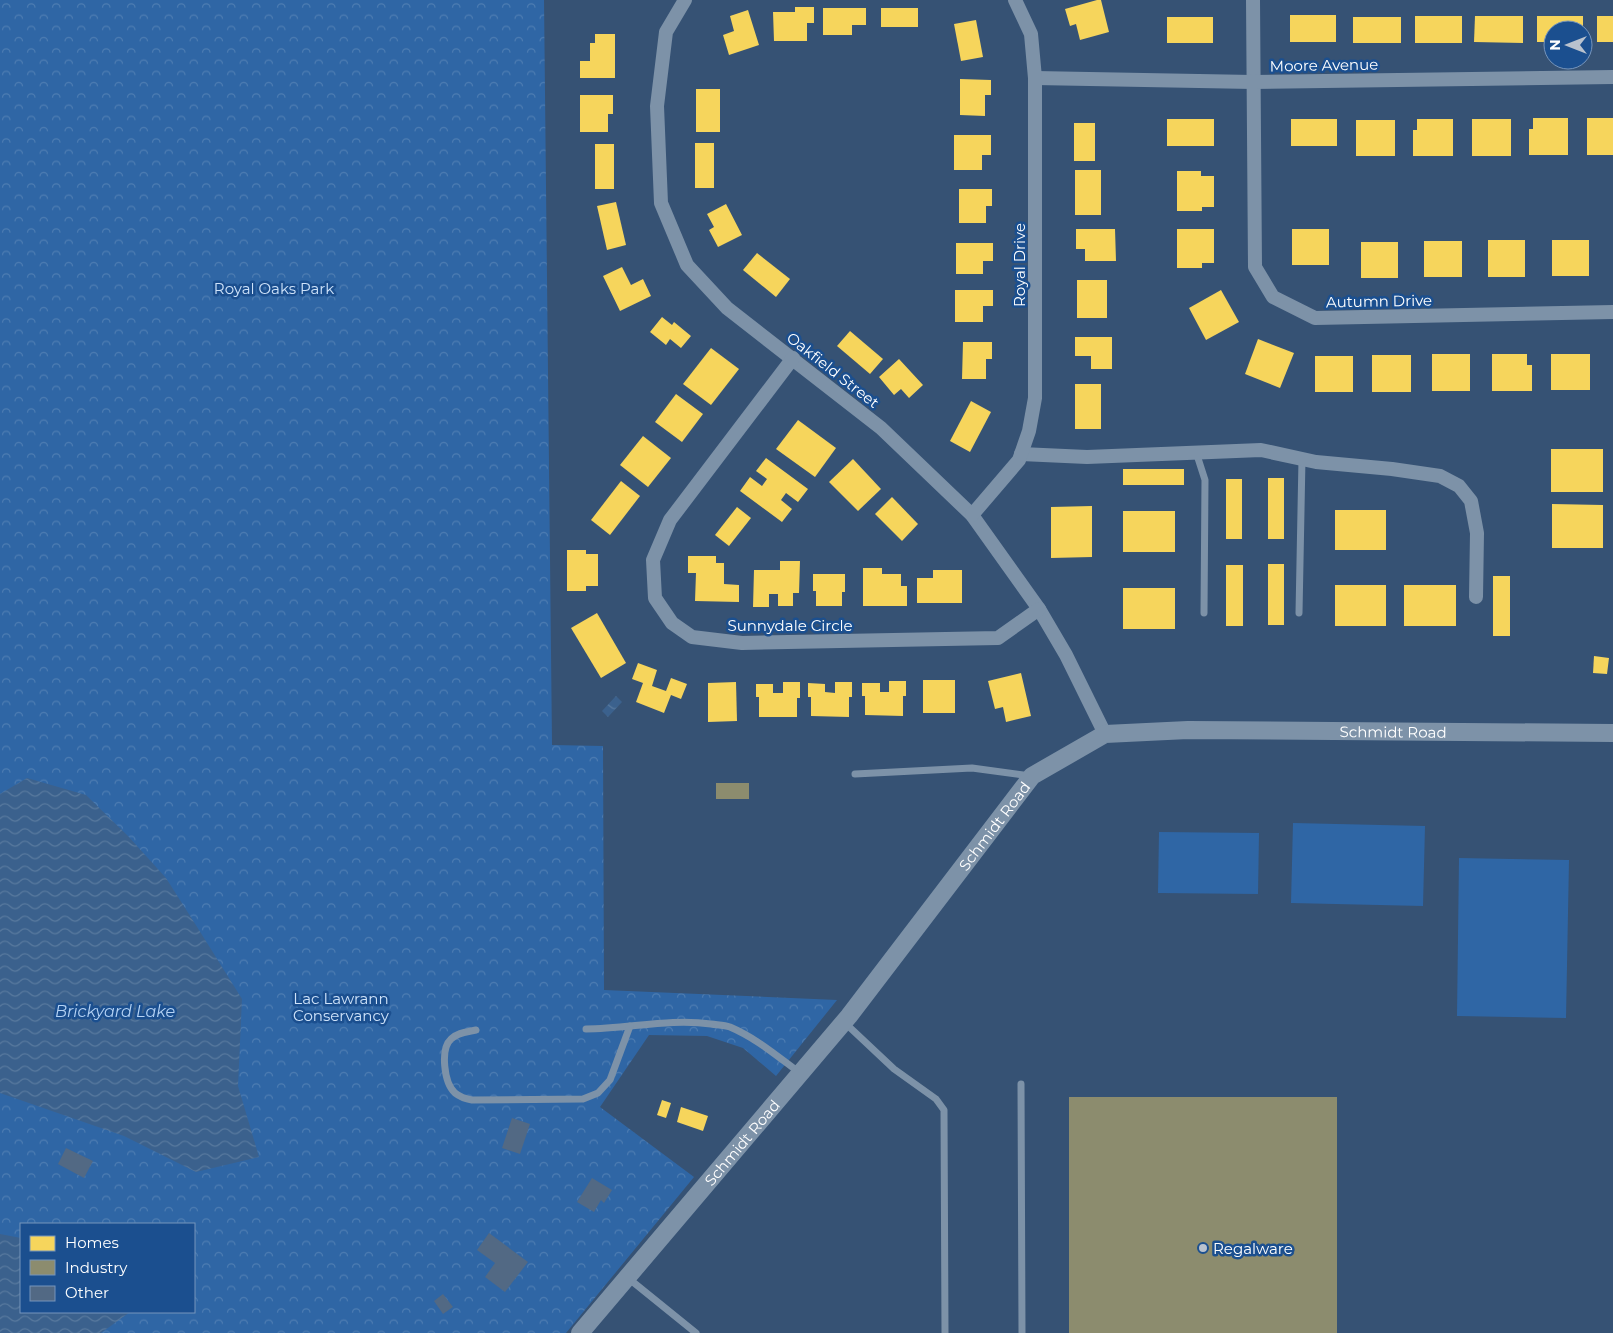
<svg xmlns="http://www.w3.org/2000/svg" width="1613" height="1333" font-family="Montserrat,sans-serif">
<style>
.forest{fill:url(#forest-crowns);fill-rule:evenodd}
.garden{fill:#2f66a5}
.water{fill:url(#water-waves)}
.homes{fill:#f6d55c}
.industry{fill:#8c8c6e}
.building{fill:#526984}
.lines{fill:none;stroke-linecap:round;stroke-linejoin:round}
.service{stroke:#7d92a8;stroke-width:7}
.minor{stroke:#7d92a8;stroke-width:14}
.tertiary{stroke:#7d92a8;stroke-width:18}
.poi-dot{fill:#b9c2ce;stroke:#1b4f8f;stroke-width:2}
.labels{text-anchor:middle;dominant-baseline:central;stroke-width:5;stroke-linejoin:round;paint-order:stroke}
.street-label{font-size:15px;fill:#fff;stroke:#1b4f8f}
.park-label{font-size:15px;fill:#cfe3fa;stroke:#1b4f8f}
.poi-label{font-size:15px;fill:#fff;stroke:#1b4f8f;text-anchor:start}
.water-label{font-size:16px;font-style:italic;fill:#b5d3f5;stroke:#1b4f8f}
</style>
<defs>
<pattern id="forest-crowns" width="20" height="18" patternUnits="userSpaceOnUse" patternTransform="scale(1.25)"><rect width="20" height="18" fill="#2f66a5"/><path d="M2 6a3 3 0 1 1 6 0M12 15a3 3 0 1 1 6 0" fill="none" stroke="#4e7db2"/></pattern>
<pattern id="water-waves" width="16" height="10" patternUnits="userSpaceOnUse" patternTransform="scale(1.25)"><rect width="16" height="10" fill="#3b618d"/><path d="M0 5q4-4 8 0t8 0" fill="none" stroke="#58799e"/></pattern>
</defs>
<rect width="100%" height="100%" fill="#365274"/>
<!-- forest -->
<path class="forest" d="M0 0H544L552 745 603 746 604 990 837 1000 776 1076 743 1048 707 1036 649 1035 600 1107 694 1177 566 1333H0ZM21 1224H194V1312H21Z"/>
<!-- garden -->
<g class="garden">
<path d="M1293 823 1425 826 1423 906 1291 903Z"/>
<path d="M1159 832 1259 833 1258 894 1158 893Z"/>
<path d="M1459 858 1569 860 1566 1018 1457 1016Z"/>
</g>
<!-- water -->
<g class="water">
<path d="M616 696 622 702 608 717 602 711Z"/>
<path d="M27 778 86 795 128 836 166 878 199 930 242 999 238 1086 259 1157 196 1172 124 1136 0 1093V794Z"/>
<path d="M0 1234 21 1238V1312H130L101 1333H0Z"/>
</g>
<!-- homes -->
<g class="homes">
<path d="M1097 0H1101L1109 32 1080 40 1076 24 1070 26 1065 9Z"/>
<path d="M795 7H814V23H807V41H774L773 12H795Z"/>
<path d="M823 8H866V25H852V35H823Z"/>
<rect x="881" y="8" width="37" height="19"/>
<path d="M748 10 759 45 729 55 723 35 734 31 730 16Z"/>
<rect x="1290" y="15" width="46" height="27"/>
<rect x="1415" y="16" width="47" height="27"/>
<path d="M1475 16H1523V43L1474 42Z"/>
<path d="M1537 16H1583V30H1553V42H1537Z"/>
<rect x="1597" y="16" width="16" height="26"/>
<rect x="1167" y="17" width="46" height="26"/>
<rect x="1353" y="17" width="48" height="26"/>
<path d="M976 20 983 57 961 61 954 24Z"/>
<path d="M595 34H615V78H580V61H590V43H595Z"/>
<path d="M960 79 991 80V95H985V116L960 115Z"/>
<rect x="696" y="89" width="24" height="43"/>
<path d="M580 95H613V114H608V132H580Z"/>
<path d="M1533 118H1568V155H1529V129H1533Z"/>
<rect x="1587" y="118" width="26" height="37"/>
<rect x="1167" y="119" width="47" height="27"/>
<rect x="1291" y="119" width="46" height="27"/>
<path d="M1417 119H1453V156H1413V130H1417Z"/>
<rect x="1472" y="119" width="39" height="37"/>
<rect x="1356" y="120" width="39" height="36"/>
<rect x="1074" y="123" width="21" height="38"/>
<path d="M954 135H991V155H982V170H954Z"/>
<rect x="695" y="143" width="19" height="45"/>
<rect x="595" y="144" width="19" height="45"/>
<rect x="1075" y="170" width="26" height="45"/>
<path d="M1177 171H1201V176H1214V207H1202V211H1177Z"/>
<path d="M959 189H992V206H986V223H959Z"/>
<path d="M616 202 626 245 607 250 597 206Z"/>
<path d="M726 204 742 235 718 247 709 230 714 227 707 214Z"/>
<path d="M1076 229H1115L1116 261H1085V249H1076Z"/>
<path d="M1177 229H1214V263H1202V268H1177Z"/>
<rect x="1292" y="229" width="37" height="36"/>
<rect x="1488" y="240" width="37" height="37"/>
<rect x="1552" y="240" width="37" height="36"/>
<rect x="1424" y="241" width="38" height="36"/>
<rect x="1361" y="242" width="37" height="36"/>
<path d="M956 243H993V261H983V274H956Z"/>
<path d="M757 253 790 279 776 297 743 270Z"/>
<path d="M622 267 631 285 643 279 651 296 620 311 603 276Z"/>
<rect x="1077" y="280" width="30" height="38"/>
<path d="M955 290H993V306H983V322H955Z"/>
<path d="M1221 290 1239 322 1206 340 1189 308Z"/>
<path d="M662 317 672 325 674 322 691 336 681 348 670 339 666 345 650 332Z"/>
<path d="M850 331 883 359 870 374 837 346Z"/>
<path d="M1075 337H1112V369H1091V356H1075Z"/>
<path d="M1258 339 1294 353 1280 388 1245 374Z"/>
<path d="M963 342H992V359H986V379H962Z"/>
<path d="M711 348 739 369 711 405 683 384Z"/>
<rect x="1432" y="354" width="38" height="37"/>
<path d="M1492 354H1527V365H1532V391H1492Z"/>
<rect x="1551" y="354" width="39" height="36"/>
<rect x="1372" y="355" width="39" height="37"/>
<rect x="1315" y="356" width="38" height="36"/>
<path d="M899 359 923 385 909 398 901 389 894 395 879 377Z"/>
<rect x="1075" y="384" width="26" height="45"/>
<path d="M676 394 703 414 682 442 655 422Z"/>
<path d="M971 401 991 412 970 452 950 441Z"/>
<path d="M798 420 836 448 815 477 776 449Z"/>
<path d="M643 436 671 458 648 487 620 465Z"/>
<rect x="1551" y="449" width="52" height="43"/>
<path d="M766 458 808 489 798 502 786 493 781 500 792 509 782 522 740 491 750 477 762 486 767 479 756 471Z"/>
<path d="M853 459 881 489 858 511 829 482Z"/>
<rect x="1123" y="469" width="61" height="16"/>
<rect x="1268" y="478" width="16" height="61"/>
<rect x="1226" y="479" width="16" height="60"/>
<path d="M621 481 640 496 610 535 591 520Z"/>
<path d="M892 497 918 524 902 541 875 514Z"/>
<path d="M1552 504 1603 505V548H1552Z"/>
<path d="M1092 506V557L1051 558V507Z"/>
<path d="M737 507 751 518 729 546 715 535Z"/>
<rect x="1335" y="510" width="51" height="40"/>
<rect x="1123" y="511" width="52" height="41"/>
<path d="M567 550H586V554H598V586H586V591H567Z"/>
<path d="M688 556H716V563H724V584L739 585V602L695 601 696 573H688Z"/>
<path d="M780 561H800L799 593H793V606H778V594H769V607H753L754 570H780Z"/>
<rect x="1268" y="564" width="16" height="61"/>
<rect x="1226" y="565" width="17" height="61"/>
<path d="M863 568H882V574H901V586H907V606H863Z"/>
<path d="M933 570H962V603H917V578H933Z"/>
<path d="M813 574H845V592H842V606H816V591H813Z"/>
<rect x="1493" y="576" width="17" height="60"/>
<rect x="1335" y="585" width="51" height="41"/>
<rect x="1404" y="585" width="52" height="41"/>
<rect x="1123" y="588" width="52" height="41"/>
<path d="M597 613 626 663 601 678 571 628Z"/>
<path d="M1594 656 1609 658 1607 674 1593 673Z"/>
<path d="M638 663 657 670 652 686 666 691 671 678 687 684 681 699 671 695 664 713 636 702 643 683 632 679Z"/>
<path d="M1021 673 1031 716 1006 722 1003 707 995 709 988 681Z"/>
<rect x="923" y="680" width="32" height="33"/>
<path d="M889 681H906V696H903V716L865 715V696H862V683H880V692H889Z"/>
<path d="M736 682 737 721 708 722V683Z"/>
<path d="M783 682H800V698H797V717H759V697H756V684H773V693H783Z"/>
<path d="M835 682H852V697H849V717L811 716V697H808V683L825 684V692L835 693Z"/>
<path d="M662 1100 671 1103 666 1118 657 1115Z"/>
<path d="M681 1107 708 1116 703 1131 677 1122Z"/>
</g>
<!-- industry -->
<g class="industry">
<rect x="716" y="783" width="33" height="16"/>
<rect x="1069" y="1097" width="268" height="236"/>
</g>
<!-- building -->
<g class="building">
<path d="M512 1118 530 1124 520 1154 502 1148Z"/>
<path d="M66 1148 93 1161 84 1178 58 1164Z"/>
<path d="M592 1178 612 1190 604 1203 601 1200 594 1212 577 1202Z"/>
<path d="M489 1233 528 1262 505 1292 485 1277 495 1263 477 1250Z"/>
<path d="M443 1294 453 1307 443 1314 434 1301Z"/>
</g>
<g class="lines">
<!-- service -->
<g class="service">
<path d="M1196 452 1205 480 1204 613"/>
<path d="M1299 613 1302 459"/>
<path d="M855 774 972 768 1031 776"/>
<path d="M844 1022 894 1069 936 1099 944 1110 945 1333"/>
<path d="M586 1029C628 1029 669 1018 711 1024 717 1025 724 1025 730 1027 756 1038 777 1056 800 1073"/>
<path d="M476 1030C468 1032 458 1032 451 1039 440 1049 444 1083 455 1093 460 1097 466 1099 472 1100L583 1099 598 1093 610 1080 630 1026"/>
<path d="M1021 1084 1022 1333"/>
<path d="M628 1278 696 1333"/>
</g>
<!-- minor -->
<g class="minor">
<path d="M685 0 666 32 657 106 661 203 687 265 727 308 881 428 972 515 1039 609 1066 655 1105 734"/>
<path d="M1253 0 1255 267 1273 297 1315 318 1613 312"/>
<path d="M1035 78 1253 82 1613 77"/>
<path d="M793 358 670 520 653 560 655 598 672 623 692 637 742 643 998 638 1039 609"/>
<path d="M1021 454 1087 457 1261 450 1316 462 1392 469 1440 476 1459 486 1471 501 1477 533 1476 597"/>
<path d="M972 515 1019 460 1029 431 1035 398V78L1031 34 1015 0"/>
</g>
<!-- tertiary -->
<path class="tertiary" id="s1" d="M580 1333 849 1016 1032 776 1105 734 1188 730 1613 733"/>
</g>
<!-- markers -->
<circle class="poi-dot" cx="1203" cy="1248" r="5"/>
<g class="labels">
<!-- street labels -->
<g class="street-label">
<text transform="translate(1324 65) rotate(-1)">Moore Avenue</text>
<text transform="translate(1019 265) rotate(-90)">Royal Drive</text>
<text transform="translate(1379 301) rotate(-1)">Autumn Drive</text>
<text transform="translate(833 370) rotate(38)">Oakfield Street</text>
<text x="790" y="625">Sunnydale Circle</text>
<text stroke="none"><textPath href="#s1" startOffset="1090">Schmidt Road</textPath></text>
<text stroke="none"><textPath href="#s1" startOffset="655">Schmidt Road</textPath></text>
<text stroke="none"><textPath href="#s1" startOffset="250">Schmidt Road</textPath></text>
</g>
<!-- park labels -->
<g class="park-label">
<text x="274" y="288">Royal Oaks Park</text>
<text x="341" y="998">Lac Lawrann<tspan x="341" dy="17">Conservancy</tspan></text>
</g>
<!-- poi labels -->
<g class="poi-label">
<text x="1213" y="1248">Regalware</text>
</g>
<!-- water labels -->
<g class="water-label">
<text x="115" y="1011">Brickyard Lake</text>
</g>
</g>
<!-- legend -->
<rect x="20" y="1223" width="175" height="90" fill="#1b4f8f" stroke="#7695bc"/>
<rect x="30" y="1236" width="25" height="15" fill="#f6d55c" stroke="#7695bc"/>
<text x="65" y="1248" font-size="15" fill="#ffffff">Homes</text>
<rect x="30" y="1260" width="25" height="15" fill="#8c8c6e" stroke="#7695bc"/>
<text x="65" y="1273" font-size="15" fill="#ffffff">Industry</text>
<rect x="30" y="1286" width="25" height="15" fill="#526984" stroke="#7695bc"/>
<text x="65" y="1298" font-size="15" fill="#ffffff">Other</text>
<!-- north arrow -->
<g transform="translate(1568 45) rotate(270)"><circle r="24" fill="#1b4f8f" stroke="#7695bc"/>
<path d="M0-4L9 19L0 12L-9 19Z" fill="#b9c2ce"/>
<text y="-8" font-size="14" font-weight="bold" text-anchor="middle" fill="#ffffff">N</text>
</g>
</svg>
